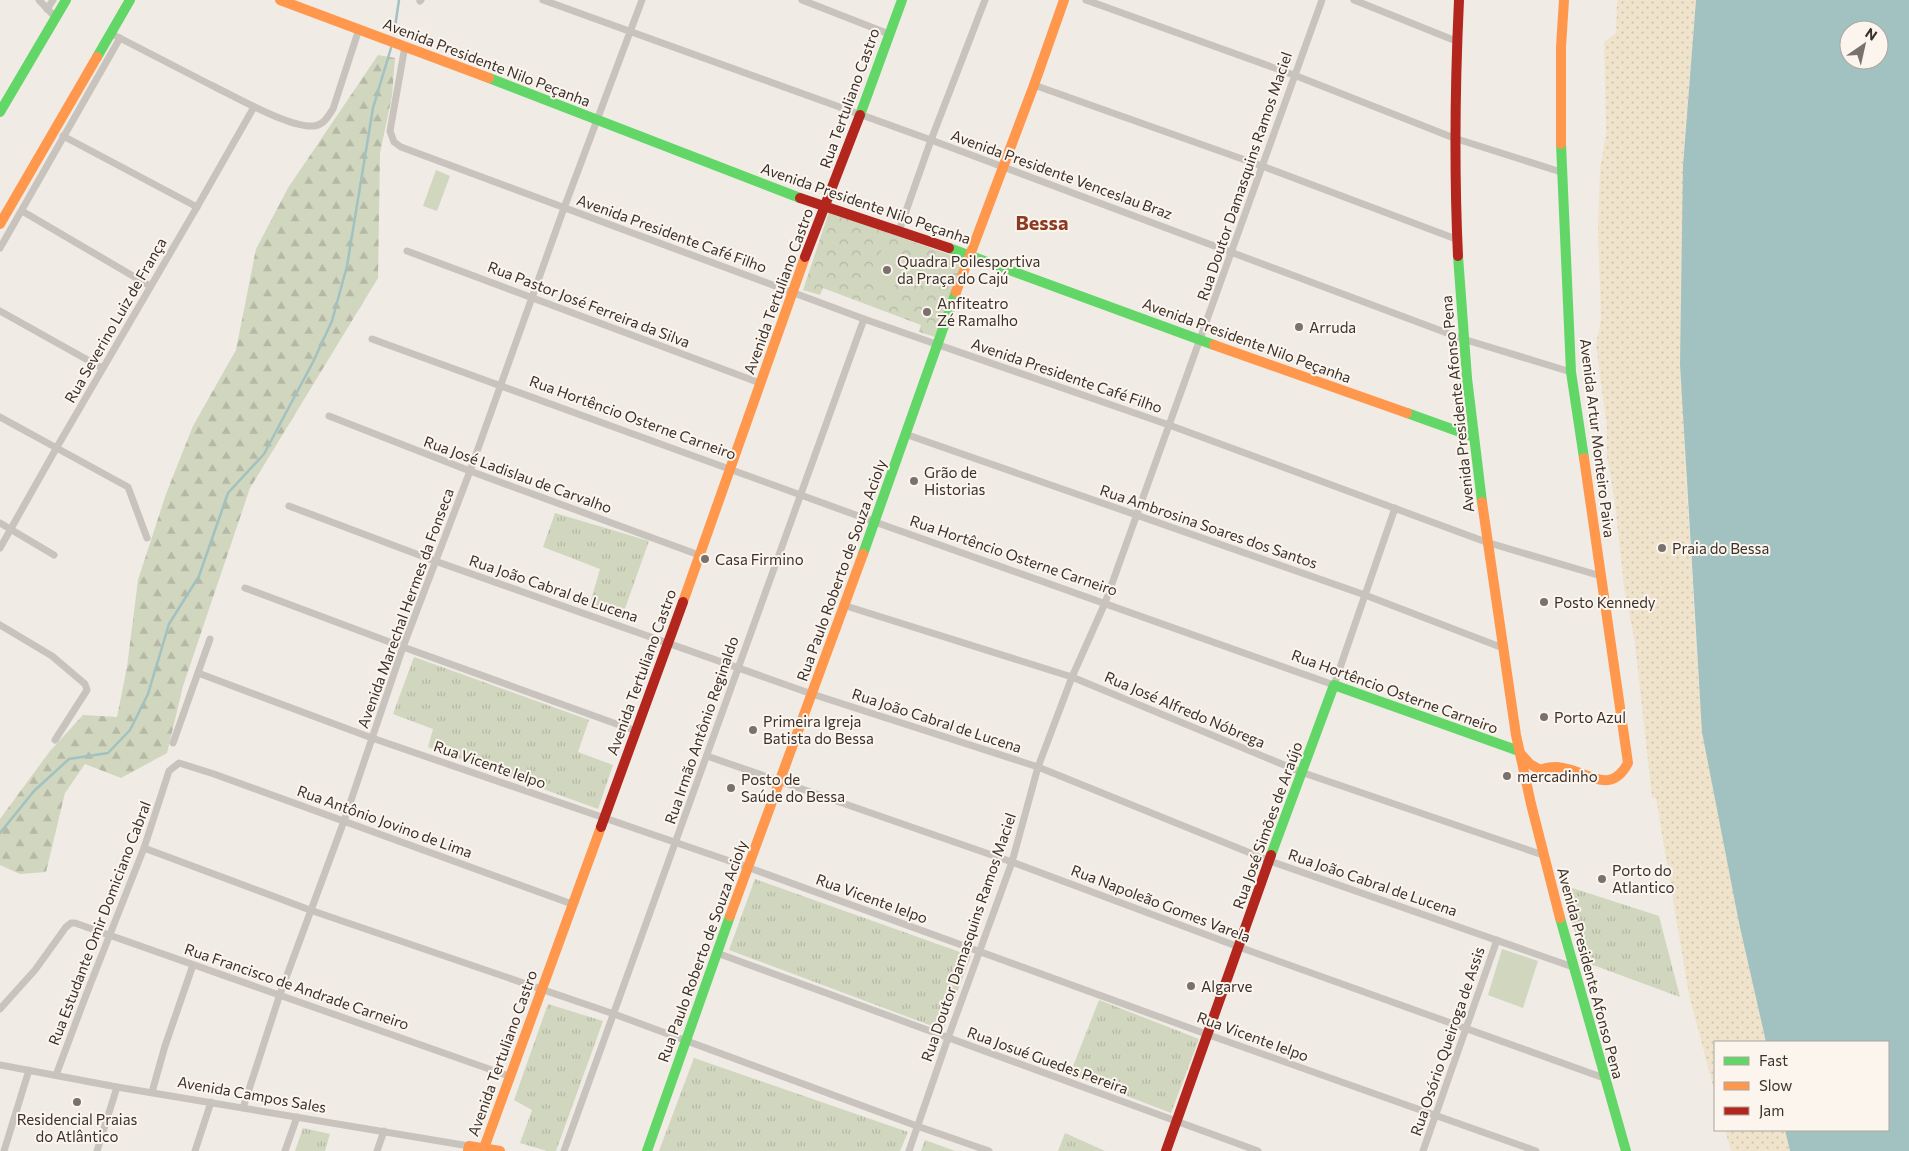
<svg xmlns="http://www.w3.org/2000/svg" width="1909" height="1151" font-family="Commissioner,sans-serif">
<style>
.grass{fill:url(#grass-tufts)}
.forest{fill:url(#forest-firs)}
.sand{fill:url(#sand-dots)}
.park{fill:url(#park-crowns)}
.garden{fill:#d1d6bf}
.water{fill:#a1c2c1;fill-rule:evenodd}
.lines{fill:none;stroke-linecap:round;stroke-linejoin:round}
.stream{stroke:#a1c2c1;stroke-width:2.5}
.street{stroke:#c9c3be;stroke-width:7}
.fast{stroke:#63d668;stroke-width:10}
.slow{stroke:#ff974d;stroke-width:10}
.jam{stroke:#b3261e;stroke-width:10}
.poi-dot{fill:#7a716c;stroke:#fbf5ee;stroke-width:2}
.labels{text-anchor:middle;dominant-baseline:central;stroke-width:4;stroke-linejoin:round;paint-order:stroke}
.street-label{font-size:15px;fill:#3b302b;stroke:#fbf5ee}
.poi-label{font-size:15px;fill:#3b302b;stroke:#fbf5ee;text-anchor:start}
.district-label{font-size:20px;font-weight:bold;fill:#8c3b22;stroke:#fbf5ee}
</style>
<defs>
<pattern id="grass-tufts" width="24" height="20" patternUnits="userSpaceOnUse" patternTransform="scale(1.25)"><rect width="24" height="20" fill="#d1d6bf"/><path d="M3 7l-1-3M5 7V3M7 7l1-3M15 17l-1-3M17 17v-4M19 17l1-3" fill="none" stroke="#b4b8a4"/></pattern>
<pattern id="forest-firs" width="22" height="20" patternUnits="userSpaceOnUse" patternTransform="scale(1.25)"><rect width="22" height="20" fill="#d1d6bf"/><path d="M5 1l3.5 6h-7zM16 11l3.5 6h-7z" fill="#b4b8a4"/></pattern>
<pattern id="sand-dots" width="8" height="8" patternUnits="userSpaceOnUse" patternTransform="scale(1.25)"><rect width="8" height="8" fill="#efe3cc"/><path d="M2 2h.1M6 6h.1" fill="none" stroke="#cec3af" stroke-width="1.8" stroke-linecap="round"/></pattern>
<pattern id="park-crowns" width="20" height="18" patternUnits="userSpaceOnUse" patternTransform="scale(1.25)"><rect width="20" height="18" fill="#d1d6bf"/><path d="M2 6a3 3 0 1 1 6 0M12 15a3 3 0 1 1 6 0" fill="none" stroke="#b4b8a4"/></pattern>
</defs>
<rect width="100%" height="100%" fill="#f0ebe5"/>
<!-- grass -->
<g class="grass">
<path d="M555 513 649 541 622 617 589 607 600 569 543 547Z"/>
<path d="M414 657 589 720 578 752 613 765 598 809 428 747 433 729 393 714Z"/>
<path d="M755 879 971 956 943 1030 729 950Z"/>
<path d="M1563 885 1659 916 1680 997 1582 961Z"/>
<path d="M1099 1000 1199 1039 1171 1113 1070 1074Z"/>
<path d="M548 1004 603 1021 556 1151H547L520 1143 532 1110 514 1100Z"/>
<path d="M694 1058 908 1132 900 1151H659Z"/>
<path d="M303 1128 330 1134 325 1151H295Z"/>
<path d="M1065 1133 1105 1151H1058Z"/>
<path d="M925 1140 955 1151H921Z"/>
</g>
<!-- forest -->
<path class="forest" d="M378 55 395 58 392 96 380 153 378 278 250 488 183 686 167 753 121 778 85 764 65 793 46 872 20 874 0 865V819L50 751 83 715 117 717 127 667 138 580 166 494 193 426 236 350 256 249 288 188Z"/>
<!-- sand -->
<g class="sand">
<path d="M1617 0H1696L1683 160 1686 475 1699 687 1712 783 1739 923 1766 1042H1715V1093L1689 995 1656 798 1652 797 1635 643 1624 586 1615 503 1607 456V427L1596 345 1601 319 1598 230 1600 170 1606 133 1604 42 1616 33Z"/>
<path d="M1725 1130H1785L1790 1151H1731Z"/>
</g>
<!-- park -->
<path class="park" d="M829 212 965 260 935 337 919 332 921 325 823 288 820 295 803 290Z"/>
<!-- garden -->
<g class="garden">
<path d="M436 170 450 176 437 211 423 206Z"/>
<path d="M882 249 905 257 892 292 869 284Z"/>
<path d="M929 254 944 259 936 285 919 279Z"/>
<path d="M1502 949 1538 961 1523 1008 1488 995Z"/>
</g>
<!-- water -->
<path class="water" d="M1696 0H1909V1151H1790L1785 1130H1888V1042H1766L1739 923 1702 732 1680 364 1683 165ZM1849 30H1879V60H1849Z"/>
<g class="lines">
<!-- stream -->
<g class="stream">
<path d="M394 34 399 0"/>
<path d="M0 833 34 791 69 759 108 753 130 730 148 694 169 624 199 576 228 493 264 454 313 362 332 321 347 266 373 108 391 48"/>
</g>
<!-- street -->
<g class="street">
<path d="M39 0 56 18"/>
<path d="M543 0 931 140 1463 339 1571 372"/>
<path d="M802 0 889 34"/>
<path d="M1086 0 1294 75 1454 138 1561 172"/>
<path d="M1354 0 1456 41"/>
<path d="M420 1 421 0"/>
<path d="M47 9 53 0"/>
<path d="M112 34C145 51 178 68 211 85 234 96 289 128 314 126 324 125 328 116 333 109L359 29"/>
<path d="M405 46 390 131 394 142 401 147 864 319 1169 425 1486 542 1601 576"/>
<path d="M1034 85 1262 166 1456 239"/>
<path d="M63 136 197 207"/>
<path d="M22 211 150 286"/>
<path d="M899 231 931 140 985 0"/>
<path d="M0 248 120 38"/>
<path d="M407 251 760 383"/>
<path d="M0 311 102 368"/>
<path d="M372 339 875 522 1334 685 1395 508"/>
<path d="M329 416 470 471 699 555"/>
<path d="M0 417 128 487 147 538"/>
<path d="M905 434 1365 595 1503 648"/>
<path d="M289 506 435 561 812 694 1038 767 1270 861 1573 967"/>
<path d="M0 523 54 555"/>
<path d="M0 548 57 447 197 207 254 107"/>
<path d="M245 588 403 647 636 731"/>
<path d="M843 605 1072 677 1301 772 1543 855"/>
<path d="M0 625 52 656 85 684 87 690 55 740"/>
<path d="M198 673 372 738 747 867 1209 1035 1536 1151"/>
<path d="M173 743 210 639"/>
<path d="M707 756 1012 862 1239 947 1604 1078"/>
<path d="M144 848 310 910 614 1014 917 1126 989 1151"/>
<path d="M717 953 1258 1151"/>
<path d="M0 1009 35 970 66 927 71 923H75L509 1076"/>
<path d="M0 1065 117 1087 469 1146"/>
<path d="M56 1075 88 990 144 848 169 771 179 763 214 774 572 904"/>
<path d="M152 1092 165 1046 193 965"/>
<path d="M243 1108 280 994 344 821 403 647 470 471 564 208 642 0"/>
<path d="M4 1151 29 1070"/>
<path d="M97 1151 117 1087"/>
<path d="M195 1151 211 1102"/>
<path d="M285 1151 297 1117"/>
<path d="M377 1151 384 1131"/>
<path d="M564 1151 864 319"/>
<path d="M909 1151 948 1038 1012 862 1038 767 1072 677 1105 603 1322 0"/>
<path d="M1423 1151 1497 940"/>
</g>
<!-- fast -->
<g class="fast">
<path d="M97 57 130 0"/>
<path d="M489 78 800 198"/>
<path d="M0 112 66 0"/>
<path d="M860 115 902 0"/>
<path d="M1561 144 1571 372 1584 458"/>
<path d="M949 248 1214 345"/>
<path d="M1458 256 1467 378 1482 502"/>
<path d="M1407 413 1474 437"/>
<path d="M863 554 956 292"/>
<path d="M1271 855 1334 685 1519 751"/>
<path d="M1560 918 1626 1151"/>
<path d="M647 1151 730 916"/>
</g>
<!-- slow -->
<g class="slow">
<path d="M280 0 489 78"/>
<path d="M1561 144V47L1564 0"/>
<path d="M0 224 97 57"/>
<path d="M956 292 1034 85 1064 0"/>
<path d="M1214 345 1407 413"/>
<path d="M1482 502 1516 735 1531 804 1560 918"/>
<path d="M683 602 805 257"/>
<path d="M1520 753 1530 764 1540 770C1577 755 1606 805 1628 763L1584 458"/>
<path d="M730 916 863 554"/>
<path d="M484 1148 601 827"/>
<path d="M468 1151 469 1146 500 1151"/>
</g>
<!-- jam -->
<g class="jam">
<path d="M800 198 949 248"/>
<path d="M1458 256C1454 171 1455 85 1459 0"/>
<path d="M805 257 860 115"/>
<path d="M601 827 683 602"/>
<path d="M1166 1151 1271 855"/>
</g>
</g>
<!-- markers -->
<g class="poi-dot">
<circle cx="887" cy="270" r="5"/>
<circle cx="927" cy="312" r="5"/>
<circle cx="1299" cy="327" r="5"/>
<circle cx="914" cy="481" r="5"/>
<circle cx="1662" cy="548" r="5"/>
<circle cx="705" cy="559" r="5"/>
<circle cx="1544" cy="602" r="5"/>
<circle cx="1544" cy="717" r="5"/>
<circle cx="753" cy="730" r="5"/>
<circle cx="1507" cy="776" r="5"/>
<circle cx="731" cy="788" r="5"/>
<circle cx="1602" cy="879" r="5"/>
<circle cx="1191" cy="986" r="5"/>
<circle cx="77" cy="1102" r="5"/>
</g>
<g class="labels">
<!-- street labels -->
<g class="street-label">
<text transform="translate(487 62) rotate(21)">Avenida Presidente Nilo Peçanha</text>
<text transform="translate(849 98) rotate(-70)">Rua Tertuliano Castro</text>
<text transform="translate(1062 174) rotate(20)">Avenida Presidente Venceslau Braz</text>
<text transform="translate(1244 176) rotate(-71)">Rua Doutor Damasquins Ramos Maciel</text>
<text transform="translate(866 203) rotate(19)">Avenida Presidente Nilo Peçanha</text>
<text transform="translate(672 233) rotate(20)">Avenida Presidente Café Filho</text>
<text transform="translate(778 291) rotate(-70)">Avenida Tertuliano Castro</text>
<text transform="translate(589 304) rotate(21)">Rua Pastor José Ferreira da Silva</text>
<text transform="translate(115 320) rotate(-60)">Rua Severino Luiz de França</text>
<text transform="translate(1247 340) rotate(20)">Avenida Presidente Nilo Peçanha</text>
<text transform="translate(1067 375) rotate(19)">Avenida Presidente Café Filho</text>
<text transform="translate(1457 404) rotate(-96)">Avenida Presidente Afonso Pena</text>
<text transform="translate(633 417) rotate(20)">Rua Hortêncio Osterne Carneiro</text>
<text transform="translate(1598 438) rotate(83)">Avenida Artur Monteiro Paiva</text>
<text transform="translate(518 474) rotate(20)">Rua José Ladislau de Carvalho</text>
<text transform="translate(1209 526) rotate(19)">Rua Ambrosina Soares dos Santos</text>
<text transform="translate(1014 555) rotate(19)">Rua Hortêncio Osterne Carneiro</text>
<text transform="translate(841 570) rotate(-70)">Rua Paulo Roberto de Souza Acioly</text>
<text transform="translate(554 588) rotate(19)">Rua João Cabral de Lucena</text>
<text transform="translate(405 608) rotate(-70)">Avenida Marechal Hermes da Fonseca</text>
<text transform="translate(641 672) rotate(-70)">Avenida Tertuliano Castro</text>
<text transform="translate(1395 691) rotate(20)">Rua Hortêncio Osterne Carneiro</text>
<text transform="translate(1185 709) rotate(23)">Rua José Alfredo Nóbrega</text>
<text transform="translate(937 720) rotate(18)">Rua João Cabral de Lucena</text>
<text transform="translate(701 730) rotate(-71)">Rua Irmão Antônio Reginaldo</text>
<text transform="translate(490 764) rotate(19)">Rua Vicente Ielpo</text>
<text transform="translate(385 821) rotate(20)">Rua Antônio Jovino de Lima</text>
<text transform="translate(1267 825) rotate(-70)">Rua José Simões de Araújo</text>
<text transform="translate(1373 882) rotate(19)">Rua João Cabral de Lucena</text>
<text transform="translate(872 898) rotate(20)">Rua Vicente Ielpo</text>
<text transform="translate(1161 903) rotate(21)">Rua Napoleão Gomes Varela</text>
<text transform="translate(99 923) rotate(-69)">Rua Estudante Omir Domiciano Cabral</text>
<text transform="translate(968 937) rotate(-71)">Rua Doutor Damasquins Ramos Maciel</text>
<text transform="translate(702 951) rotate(-70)">Rua Paulo Roberto de Souza Acioly</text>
<text transform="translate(1591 973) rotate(75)">Avenida Presidente Afonso Pena</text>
<text transform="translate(297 986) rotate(19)">Rua Francisco de Andrade Carneiro</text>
<text transform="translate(1253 1036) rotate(20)">Rua Vicente Ielpo</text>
<text transform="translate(1447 1041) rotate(-71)">Rua Osório Queiroga de Assis</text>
<text transform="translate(502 1053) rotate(-70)">Avenida Tertuliano Castro</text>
<text transform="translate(1048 1060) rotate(20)">Rua Josué Guedes Pereira</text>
<text transform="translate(252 1094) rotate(10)">Avenida Campos Sales</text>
</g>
<!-- poi labels -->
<g class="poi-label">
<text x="897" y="261">Quadra Poilesportiva<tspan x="897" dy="17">da Praça do Cajú</tspan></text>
<text x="937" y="303">Anfiteatro<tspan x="937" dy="17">Zé Ramalho</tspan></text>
<text x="1309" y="327">Arruda</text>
<text x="924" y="472">Grão de<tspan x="924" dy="17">Historias</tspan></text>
<text x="1672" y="548">Praia do Bessa</text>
<text x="715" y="559">Casa Firmino</text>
<text x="1554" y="602">Posto Kennedy</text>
<text x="1554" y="717">Porto Azul</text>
<text x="763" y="721">Primeira Igreja<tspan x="763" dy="17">Batista do Bessa</tspan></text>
<text x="1517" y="776">mercadinho</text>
<text x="741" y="779">Posto de<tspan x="741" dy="17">Saúde do Bessa</tspan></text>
<text x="1612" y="870">Porto do<tspan x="1612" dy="17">Atlantico</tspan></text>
<text x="1201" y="986">Algarve</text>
<text x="77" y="1119" text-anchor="middle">Residencial Praias<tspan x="77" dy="17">do Atlântico</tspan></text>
</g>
<!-- district labels -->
<g class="district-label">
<text x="1042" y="222">Bessa</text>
</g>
</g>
<!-- legend -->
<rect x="1714" y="1041" width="175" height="90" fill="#fbf5ee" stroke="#aea6a0"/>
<rect x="1724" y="1057" width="25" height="8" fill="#63d668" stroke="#aea6a0"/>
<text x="1759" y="1066" font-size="15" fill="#3b302b">Fast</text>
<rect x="1724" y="1082" width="25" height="8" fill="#ff974d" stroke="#aea6a0"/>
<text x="1759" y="1091" font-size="15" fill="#3b302b">Slow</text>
<rect x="1724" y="1107" width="25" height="8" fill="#b3261e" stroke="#aea6a0"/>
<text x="1759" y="1116" font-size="15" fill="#3b302b">Jam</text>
<!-- north arrow -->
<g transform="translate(1864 45) rotate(34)"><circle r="24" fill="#fbf5ee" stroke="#aea6a0"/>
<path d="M0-4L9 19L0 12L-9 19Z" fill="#7a716c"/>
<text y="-8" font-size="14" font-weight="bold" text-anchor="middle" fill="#3b302b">N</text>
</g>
</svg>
